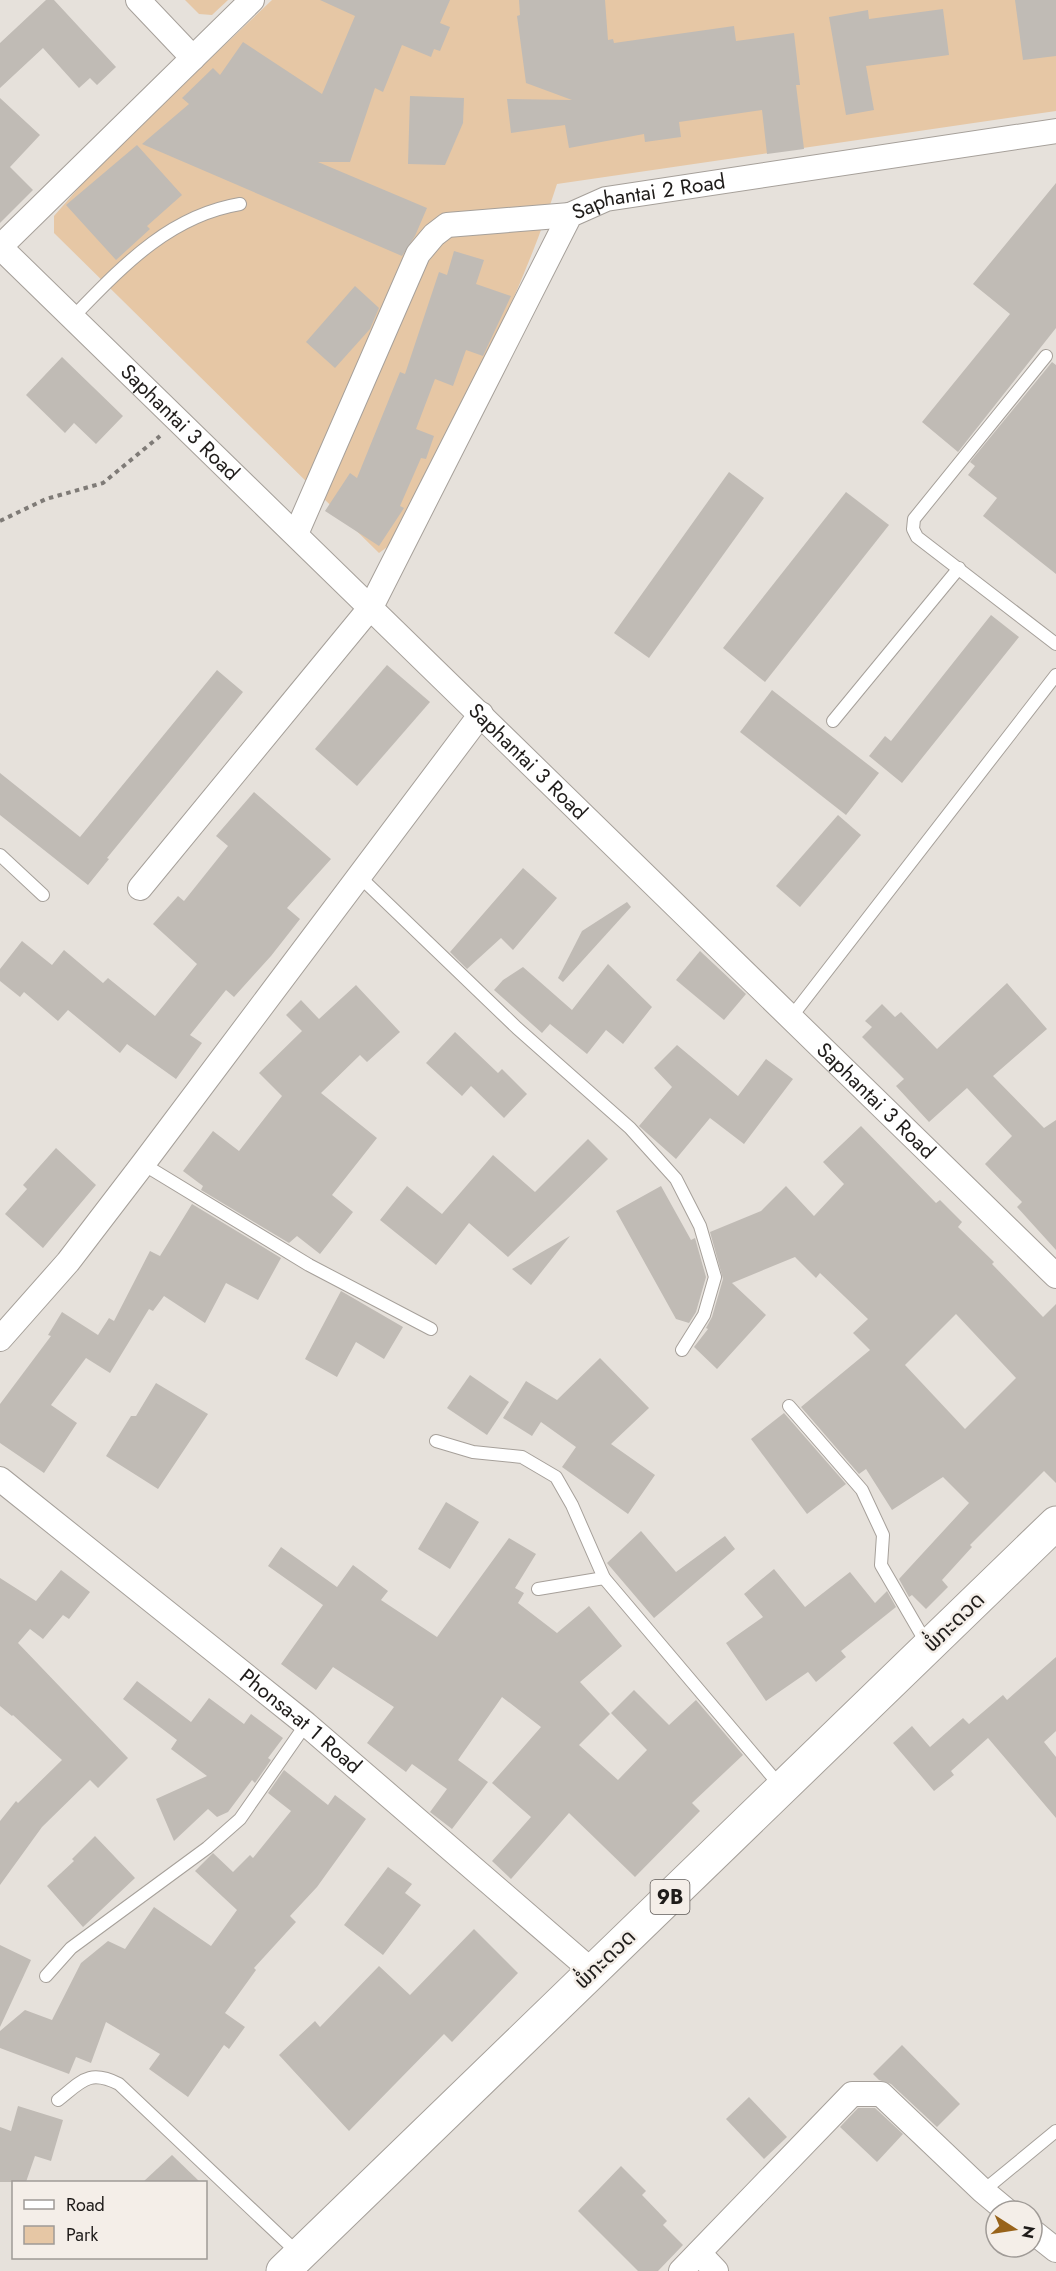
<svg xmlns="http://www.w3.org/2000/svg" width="1056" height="2271" font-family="Jost,'Noto Sans Lao',sans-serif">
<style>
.green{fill:#e6c7a5}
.building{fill:#c0bbb5;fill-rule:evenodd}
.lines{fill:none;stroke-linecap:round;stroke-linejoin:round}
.service-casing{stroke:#a6a09a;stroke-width:14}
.minor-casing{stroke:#a6a09a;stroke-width:26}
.primary-casing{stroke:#a6a09a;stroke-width:35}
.path{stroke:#7f7b77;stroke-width:4;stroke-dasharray:4.5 4.5;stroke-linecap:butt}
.service{stroke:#fff;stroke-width:12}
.minor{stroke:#fff;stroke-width:24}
.primary{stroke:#fff;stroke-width:33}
.labels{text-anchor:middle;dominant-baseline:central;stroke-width:5;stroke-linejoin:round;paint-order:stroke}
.shield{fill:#f4eee8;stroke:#5f5b58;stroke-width:1.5}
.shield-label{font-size:20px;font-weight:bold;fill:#1f1c1a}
.street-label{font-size:21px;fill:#1f1c1a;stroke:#f4eee8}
</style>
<rect width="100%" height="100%" fill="#e6e1db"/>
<!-- green -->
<g class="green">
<path d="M185 0H228L212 15 199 14Z"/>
<path d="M272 0H1056V111L557 184C516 311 452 427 390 545L379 553 54 233V216L102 161Z"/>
</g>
<!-- building -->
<g class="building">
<path d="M46 0H54L116 67 97 85 90 78 79 88 43 48 0 88V43Z"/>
<path d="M320 0H450L440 23 450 27 440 51 434 49 431 57 402 45 383 92 375 88 350 162H318L427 208 415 236 402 256 142 144 189 104 182 98 213 68 220 75 243 42 322 94 355 16Z"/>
<path d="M519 0H605L608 40 613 39 614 43 734 26 736 41 794 33 800 85H796L804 149 767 154 762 110 679 122 681 137 645 142 644 134 569 148 565 125 511 133 507 99 572 100 526 83 517 16 520 15Z"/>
<path d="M1015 0H1056V56L1023 60Z"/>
<path d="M943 9 949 55 866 66 874 110 846 115 829 17 868 10 869 19Z"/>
<path d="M410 96 464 98 463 123 445 165 408 164Z"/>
<path d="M0 98 40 135 10 167 33 190 0 223Z"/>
<path d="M137 145 182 195 147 226 150 229 116 260 66 205Z"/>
<path d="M1056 183V328L958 452 922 422 1010 314 973 284Z"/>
<path d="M454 251 484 260 476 284 511 296 483 356 466 350 453 386 435 379 416 429 434 436 426 459 421 458 400 506 404 508 379 546 325 511 350 473 357 478 400 372 405 374 439 272 447 275Z"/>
<path d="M355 286 379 308 370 329 335 368 306 342Z"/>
<path d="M62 357 123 416 96 444 74 423 65 433 26 395Z"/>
<path d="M1052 362 1056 365V574L983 516 997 498 968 475 975 466 970 462Z"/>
<path d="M729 472 764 498 649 658 614 633Z"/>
<path d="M846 492 889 525 765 682 723 648Z"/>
<path d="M991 615 1019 637 902 783 869 756 885 736 891 741Z"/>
<path d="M387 665 430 702 357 786 315 749Z"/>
<path d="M217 670 243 692 107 858 109 859 88 885 0 815V773L80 837Z"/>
<path d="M772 690 879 773 846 815 740 732Z"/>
<path d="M254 792 331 859 287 908 300 919 271 956 234 997 226 990 190 1035 202 1043 176 1079 127 1044 120 1053 68 1010 58 1021 24 992 20 997 0 981V969L22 941 52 965 64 950 103 983 108 978 155 1016 197 964 153 924 178 896 184 901 228 846 216 836Z"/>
<path d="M838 815 861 835 800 907 776 886Z"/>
<path d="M523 868 557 898 513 950 501 938 467 969 450 952Z"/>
<path d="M627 902 631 907 563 982 558 978 582 931Z"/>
<path d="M700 951 746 994 724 1020 676 980Z"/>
<path d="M608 964 652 1007 623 1044 606 1030 587 1054 550 1024 542 1033 494 990 503 980 523 967 572 1010Z"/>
<path d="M1007 983 1047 1029 993 1076 1044 1128 1056 1120V1250L1017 1207 1022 1202 985 1164 1012 1136 967 1088 929 1122 896 1086 904 1079 862 1037 872 1027 865 1021 882 1004 895 1017 901 1012 937 1049Z"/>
<path d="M356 985 400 1032 367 1062 360 1055 321 1093 377 1138 332 1195 353 1212 320 1254 297 1236 289 1243 201 1190 203 1186 183 1171 213 1131 239 1151 282 1096 259 1073 302 1031 286 1015 301 1000 319 1019Z"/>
<path d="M455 1032 498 1073 502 1069 527 1094 504 1118 471 1086 462 1096 426 1063Z"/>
<path d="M677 1045 738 1096 766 1059 793 1079 744 1144 710 1118 676 1159 639 1126 672 1087 654 1068Z"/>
<path d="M861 1126 936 1203 940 1200 962 1222 958 1227 994 1262 992 1264 1043 1317 1056 1304V1483L1044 1471 970 1545 972 1547 942 1580 948 1587 926 1609 912 1595 909 1597 899 1579 969 1503 943 1477 892 1510 866 1469 859 1474 801 1407 870 1350 853 1333 868 1319 820 1273 816 1278 795 1257 732 1283 766 1315 717 1369 694 1347 708 1329 706 1328 712 1317 723 1279 710 1232 761 1211 786 1186 814 1216 844 1184 823 1162ZM956 1314 1016 1378 965 1429 905 1365Z"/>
<path d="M588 1139 608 1159 508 1257 469 1223 436 1265 380 1220 407 1186 442 1214 493 1155 535 1192Z"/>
<path d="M56 1148 96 1185 43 1248 5 1214 27 1189 23 1185Z"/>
<path d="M661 1186 691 1240 695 1238 706 1277 696 1312 689 1323 676 1319 616 1211Z"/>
<path d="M192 1204 281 1258 258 1300 226 1283 205 1323 164 1296 153 1311 149 1309 110 1373 86 1358 51 1405 77 1423 44 1473 0 1443V1404L51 1336 48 1335 62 1312 98 1335 109 1318 114 1321 150 1251 160 1256Z"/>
<path d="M570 1236 531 1285 512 1269Z"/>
<path d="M341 1291 403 1327 384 1359 356 1342 337 1377 305 1359Z"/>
<path d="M600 1358 649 1408 611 1444 655 1475 628 1514 562 1467 576 1447 541 1422 532 1436 503 1418 526 1381 557 1400Z"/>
<path d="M470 1375 509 1402 487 1435 447 1408Z"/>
<path d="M156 1383 208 1414 158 1489 106 1456 131 1416H136Z"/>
<path d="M784 1413 846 1484 807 1514 751 1439Z"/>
<path d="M446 1502 479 1522 450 1569 418 1549Z"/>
<path d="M641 1531 676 1572 725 1536 735 1549 654 1618 607 1563Z"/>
<path d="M509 1538 536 1554 515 1588 524 1593 518 1603 557 1633 589 1606 622 1646 580 1682 610 1714 579 1745 618 1780 647 1750 611 1713 634 1690 669 1725 696 1700 743 1755 692 1803 700 1811 635 1877 569 1813 511 1879 492 1861 531 1817 492 1783 541 1727 502 1697 458 1760 488 1782 452 1829 430 1812 447 1789 412 1764 406 1772 367 1743 394 1707 333 1667 316 1690 281 1664 323 1605 268 1566 281 1547 337 1587 353 1565 388 1591 381 1600 437 1637Z"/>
<path d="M774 1569 805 1607 850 1572 875 1603 887 1591 896 1607 841 1651 846 1657 816 1682 808 1672 766 1701 726 1643 763 1617 744 1594Z"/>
<path d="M61 1570 90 1592 69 1619 63 1615 43 1639 30 1629 18 1643 128 1758 98 1788 90 1780 42 1827 0 1885V1821L16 1801 18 1803 62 1760 13 1715 12 1716 0 1706V1578L36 1601Z"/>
<path d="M1056 1657V1731L1044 1742 1056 1757V1818L988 1738 951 1771 954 1775 934 1791 893 1743 912 1726 930 1747 963 1718 969 1724 1003 1695 1007 1700Z"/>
<path d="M137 1681 191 1722 209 1698 244 1724 251 1714 283 1738 268 1758 271 1760 255 1783 252 1780 228 1812 217 1817 208 1809 174 1841 156 1799 207 1776 171 1749 177 1740 123 1699Z"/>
<path d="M284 1770 328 1805 335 1795 366 1819 317 1887 290 1916 296 1922 254 1968 256 1970 225 2013 245 2027 229 2049 224 2045 188 2097 149 2069 160 2054 106 2022 91 2063 76 2057 69 2074 0 2048V2031L25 2010 52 2020 81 1963 108 1941 125 1949 154 1907 211 1946 237 1910 195 1871 213 1853 233 1872 250 1855 253 1858 291 1811 268 1793Z"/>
<path d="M95 1836 135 1878 83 1927 47 1886 74 1861 72 1859Z"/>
<path d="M388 1867 412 1884 405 1893 421 1905 383 1955 344 1925Z"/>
<path d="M474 1929 518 1973 452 2042 444 2034 349 2131 279 2055 315 2021 320 2027 379 1966 410 1995Z"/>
<path d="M0 1945 31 1960 0 2027Z"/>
<path d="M902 2045 960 2104 937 2127 891 2084 879 2080 873 2074Z"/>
<path d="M749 2097 787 2137 764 2159 726 2119Z"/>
<path d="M18 2106 63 2120 51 2161 35 2156 26 2182H0V2127L11 2131Z"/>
<path d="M858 2108H875L903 2134 877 2162 840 2127Z"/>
<path d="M172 2155 200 2182H143Z"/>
<path d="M621 2166 646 2191 642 2195 667 2221 663 2225 683 2245 658 2271H638L578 2211Z"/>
</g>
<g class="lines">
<defs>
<g id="service">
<path d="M73 317C121 268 168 216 240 204"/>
<path d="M1046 356 914 519 913 529 917 537 1056 644"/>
<path d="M833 721 959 568"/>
<path d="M0 855 43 895"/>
<path d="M360 877 517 1028 630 1128 676 1179 700 1226 715 1277 704 1315 682 1350"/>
<path d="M792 1016 1056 675"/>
<path d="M143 1164 309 1265 431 1329"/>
<path d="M789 1406 862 1490 883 1535 881 1565 928 1646"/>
<path d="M436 1441 473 1452 522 1457 556 1477 572 1505 604 1578"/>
<path d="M538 1589 604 1578 782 1788"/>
<path d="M46 1976 71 1948 207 1848 240 1819 306 1724"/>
<path d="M58 2100C82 2081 89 2069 119 2084L299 2254"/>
<path d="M983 2191 1056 2131"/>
</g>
<g id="minor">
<path d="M138 0 193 58"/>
<path id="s1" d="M252 0 0 247 1056 1276"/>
<path d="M296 534 418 254 434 235 447 225 570 215"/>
<path id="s2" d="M140 888 371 607 570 215 606 199 1056 131"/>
<path d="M0 1339 68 1262 143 1164 481 714"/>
<path id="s3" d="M0 1479 306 1724 592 1971"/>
<path d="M1032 2231 1056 2250"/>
<path d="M699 2253 716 2271"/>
<path d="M681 2271 852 2094H881L983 2191 1007 2211"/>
</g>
<path id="primary" d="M283 2271 1056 1523"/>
</defs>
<!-- service casing -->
<use href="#service" class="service-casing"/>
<!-- minor casing -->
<use href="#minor" class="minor-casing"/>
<!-- primary casing -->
<use href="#primary" class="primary-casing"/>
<!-- path -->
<path class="path" d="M0 521 46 499 103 483 160 436"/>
<!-- service -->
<use href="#service" class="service"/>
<!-- minor -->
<use href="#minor" class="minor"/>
<!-- primary -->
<use href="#primary" class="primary"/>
</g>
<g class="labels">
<!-- shield labels -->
<rect class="shield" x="650.5" y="1880" width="39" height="34" rx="4.5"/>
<g class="shield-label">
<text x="670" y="1897">9B</text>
</g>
<!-- street labels -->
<g class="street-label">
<text stroke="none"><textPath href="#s2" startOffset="885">Saphantai 2 Road</textPath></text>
<text stroke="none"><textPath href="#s1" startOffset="604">Saphantai 3 Road</textPath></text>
<text stroke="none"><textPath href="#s1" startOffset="1090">Saphantai 3 Road</textPath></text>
<text stroke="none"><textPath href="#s1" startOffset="1576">Saphantai 3 Road</textPath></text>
<text transform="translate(954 1622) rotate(-44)">ພໍ່ກະດວດ</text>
<text stroke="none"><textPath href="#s3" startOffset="386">Phonsa-at 1 Road</textPath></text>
<text transform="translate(605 1959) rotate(-44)">ພໍ່ກະດວດ</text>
</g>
</g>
<!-- legend -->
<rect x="12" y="2181" width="195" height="78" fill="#f4eee8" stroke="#9f9a96" stroke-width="1.5"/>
<rect x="24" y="2200" width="30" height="9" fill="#ffffff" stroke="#9f9a96" stroke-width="1.5"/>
<text x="66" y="2211" font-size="18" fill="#1f1c1a">Road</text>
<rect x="24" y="2226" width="30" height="18" fill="#e6c7a5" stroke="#9f9a96" stroke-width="1.5"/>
<text x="66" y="2241" font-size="18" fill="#1f1c1a">Park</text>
<!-- north arrow -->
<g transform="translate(1014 2229) rotate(102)"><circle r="28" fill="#f4eee8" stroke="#9f9a96" stroke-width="1.5"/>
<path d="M0-4.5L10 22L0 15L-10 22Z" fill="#98631a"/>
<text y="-9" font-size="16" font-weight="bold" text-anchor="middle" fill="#1f1c1a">N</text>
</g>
</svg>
